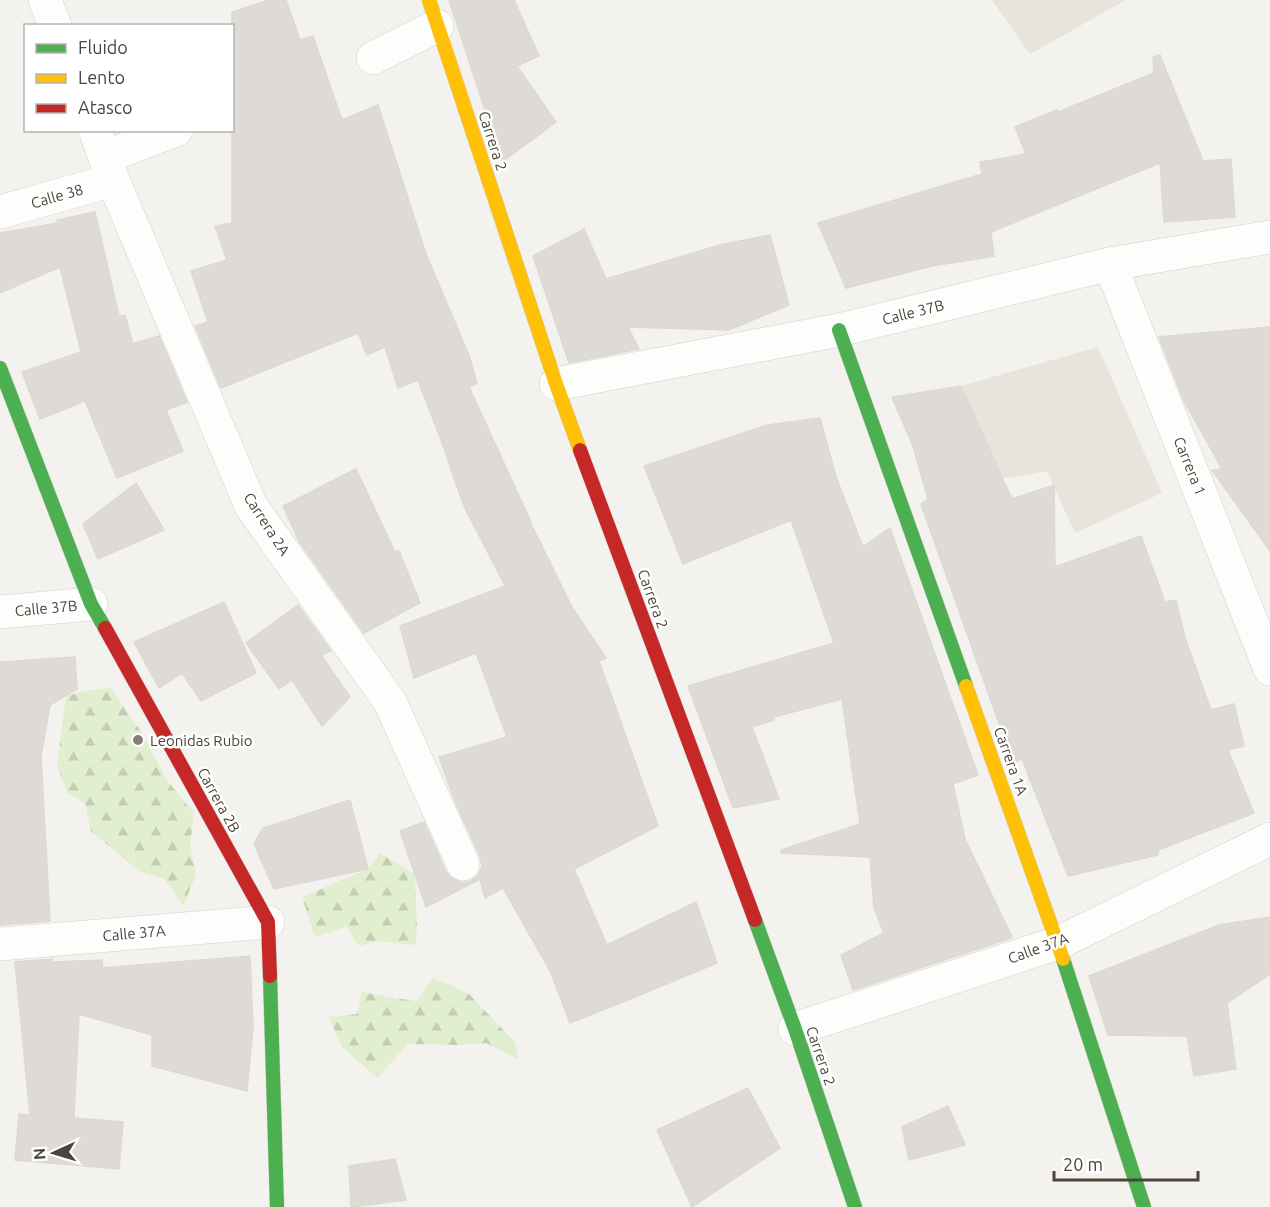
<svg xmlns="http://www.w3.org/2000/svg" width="1270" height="1207" font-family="Ubuntu,sans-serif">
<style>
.residential{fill:#e7e4dc}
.forest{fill:url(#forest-firs)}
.building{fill:#dedbd6;stroke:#dcd9d4;stroke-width:1.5}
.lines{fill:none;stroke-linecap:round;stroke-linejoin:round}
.street-casing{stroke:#d2d0cb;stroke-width:34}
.fast-casing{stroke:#d3cfc5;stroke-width:15}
.slow-casing{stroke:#d3cfc5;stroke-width:15}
.jam-casing{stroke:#d3cfc5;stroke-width:15}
.street{stroke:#fdfdfc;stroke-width:33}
.fast{stroke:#4caf50;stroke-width:14}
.slow{stroke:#ffc107;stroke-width:14}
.jam{stroke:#c62828;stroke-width:14}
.poi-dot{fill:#868178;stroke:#fff;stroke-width:2}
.labels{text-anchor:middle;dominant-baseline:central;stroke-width:5;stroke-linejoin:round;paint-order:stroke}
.street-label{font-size:15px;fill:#4b4439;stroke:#fff}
.poi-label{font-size:15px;fill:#4b4439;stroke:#fff;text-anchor:start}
</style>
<defs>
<pattern id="forest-firs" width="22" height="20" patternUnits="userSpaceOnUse" patternTransform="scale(1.5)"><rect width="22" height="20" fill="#e1eecf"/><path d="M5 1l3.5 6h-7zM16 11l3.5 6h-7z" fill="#c3cdb2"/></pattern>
</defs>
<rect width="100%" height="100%" fill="#f4f2ee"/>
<!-- residential -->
<g class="residential">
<path d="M992 0H1126L1030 54Z"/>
<path d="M1098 347 1162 493 1075 533 1047 471 1001 479 961 386Z"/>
</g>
<!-- forest -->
<g class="forest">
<path d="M111 688 144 736 166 779 194 813 190 846 196 875 183 906 165 879 140 872 91 831 85 804 67 792 57 765 66 696 90 690Z"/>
<path d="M380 853 415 874 417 926 416 945 377 941 359 946 346 927 315 937 302 897 368 869Z"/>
<path d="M433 978 468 993 514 1041 519 1060 486 1043 457 1045 408 1044 377 1078 342 1047 329 1017 357 1014 362 992 394 998 416 1001Z"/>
</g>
<!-- building -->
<g class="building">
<path d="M269 0H286L300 40 313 36 342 120 378 105 426 254 470 358 477 383 469 387 531 522H530L573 609 606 658 599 661 658 826 574 869 607 945 696 902 717 963 630 999 570 1023 550 971 503 888 485 898 480 879 426 907 400 831 424 822 446 872 452 879 462 883 471 881 478 875 482 866 480 856 454 799 439 757 507 737 476 653 414 678 400 626 505 586 464 506 448 461H449L418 380 398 388 385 347 367 355 358 333 221 388 195 326 208 322 191 271 227 260 215 226 232 223V12Z"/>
<path d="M449 0H514L539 56 517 66 556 122 502 162Z"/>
<path d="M1160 55 1203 161 1231 159 1235 217 1164 222 1160 163 991 232 994 256 932 266 846 288 818 223 982 174 980 162 1026 154 1015 127 1057 110 1058 112 1154 73 1153 57Z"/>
<path d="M95 212 119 316 125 315 133 344 159 336 187 402 166 410 183 451 117 478 85 401 40 419 22 372 81 352 60 267 0 293V233L58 223 57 220Z"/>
<path d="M584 229 606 279 720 245 770 235 789 305 729 330 628 327 639 349 569 363 533 256Z"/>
<path d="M1270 327V551L1212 470 1222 469 1184 401 1159 337Z"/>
<path d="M961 386 1012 499 1054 485 1055 567 1141 536 1165 602 1176 600 1185 638 1211 710 1234 704 1244 746 1228 750 1254 813 1158 850V855L1068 876 1022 759 1013 763 921 504 928 499 913 446 892 397Z"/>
<path d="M820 418 836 477 863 547 890 528 978 775 953 784 965 839 1012 937 1008 939 853 990 841 955 884 933 874 908 870 857 781 853V850L860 824 842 699 774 717V720L752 727 779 799 733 808 688 686 834 643 791 520 683 564 644 466 767 425Z"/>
<path d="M356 469 395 552 399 551 420 603 364 633 299 541 283 506Z"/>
<path d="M136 483 164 530 98 559 83 524Z"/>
<path d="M224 602 256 673 201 701 182 673 159 688 134 642Z"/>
<path d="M298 605 331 651 321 655 350 697 322 726 292 680 279 689 246 643Z"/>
<path d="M75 657 77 689 50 705 41 756 50 921 0 925V662Z"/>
<path d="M350 800 368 869 274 889 254 844 263 828Z"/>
<path d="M1270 917V974L1227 1003 1236 1069 1194 1076 1187 1036 1108 1035 1089 976 1219 925Z"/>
<path d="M250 956 253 1027 247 1091 152 1066V1035L79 1014 74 1118 123 1122 119 1169 15 1160 19 1114 30 1115 15 962 52 959 53 962 102 960V968Z"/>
<path d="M748 1088 780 1148 692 1207 657 1130Z"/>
<path d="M948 1106 965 1145 909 1160 902 1127Z"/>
<path d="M395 1159 406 1200 351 1207 349 1166Z"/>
</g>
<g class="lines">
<defs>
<g id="street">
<path d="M45 0 55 26"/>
<path d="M373 58 437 26"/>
<path d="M95 130 113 180 251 506 390 702 463 864"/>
<path d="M105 157 176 130"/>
<path d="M0 212 113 180"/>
<path d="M1110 264 1270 669"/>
<path d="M556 384 839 330 1110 264 1270 237"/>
<path d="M0 612 91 604"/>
<path d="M0 944 268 922"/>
<path d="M795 1029 1058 943 1270 839"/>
</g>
<g id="fast">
<path d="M839 330 966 686"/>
<path d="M0 368 91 604 105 628"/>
<path d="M755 920 795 1029 855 1207"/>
<path d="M1063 959 1144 1207"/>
<path d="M270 976 277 1207"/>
</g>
<g id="slow">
<path d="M429 0 556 384 580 450"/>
<path d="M966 686 1063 959"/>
</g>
<g id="jam">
<path d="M580 450 755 920"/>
<path d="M105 628 268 922 270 976"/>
</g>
</defs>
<!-- street casing -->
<use href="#street" class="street-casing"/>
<!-- fast casing -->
<use href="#fast" class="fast-casing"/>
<!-- slow casing -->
<use href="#slow" class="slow-casing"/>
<!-- jam casing -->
<use href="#jam" class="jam-casing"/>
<!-- street -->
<use href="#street" class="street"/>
<!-- fast -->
<use href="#fast" class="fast"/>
<!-- slow -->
<use href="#slow" class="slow"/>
<!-- jam -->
<use href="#jam" class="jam"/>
</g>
<!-- markers -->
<circle class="poi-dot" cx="138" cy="740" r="6"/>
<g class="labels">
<!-- street labels -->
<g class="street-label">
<text transform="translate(493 141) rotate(72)">Carrera 2</text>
<text transform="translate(57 196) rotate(-16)">Calle 38</text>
<text transform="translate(913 312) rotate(-14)">Calle 37B</text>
<text transform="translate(1190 466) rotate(68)">Carrera 1</text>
<text transform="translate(267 524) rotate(57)">Carrera 2A</text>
<text transform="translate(653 599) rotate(70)">Carrera 2</text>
<text transform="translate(46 608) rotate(-5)">Calle 37B</text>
<text transform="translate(1011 761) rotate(70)">Carrera 1A</text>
<text transform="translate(219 800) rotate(61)">Carrera 2B</text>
<text transform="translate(134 933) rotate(-5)">Calle 37A</text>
<text transform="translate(1038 948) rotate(-20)">Calle 37A</text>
<text transform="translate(821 1056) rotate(71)">Carrera 2</text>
</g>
<!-- poi labels -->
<g class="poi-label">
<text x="150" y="740">Leonidas Rubio</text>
</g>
</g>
<!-- legend -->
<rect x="24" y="24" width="210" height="108" fill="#ffffff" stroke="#b7b4b0" stroke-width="1.5"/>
<rect x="36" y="44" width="30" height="9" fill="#4caf50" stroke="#b7b4b0" stroke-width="1.5"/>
<text x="78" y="54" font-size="18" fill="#4b4439">Fluido</text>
<rect x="36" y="74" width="30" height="9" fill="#ffc107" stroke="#b7b4b0" stroke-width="1.5"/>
<text x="78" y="84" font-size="18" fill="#4b4439">Lento</text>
<rect x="36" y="104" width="30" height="9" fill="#c62828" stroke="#b7b4b0" stroke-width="1.5"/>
<text x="78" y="114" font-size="18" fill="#4b4439">Atasco</text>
<!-- north arrow -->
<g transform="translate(54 1153) rotate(266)" stroke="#ffffff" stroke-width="4.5" paint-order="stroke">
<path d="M0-4.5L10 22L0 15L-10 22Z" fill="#4b4439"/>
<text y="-9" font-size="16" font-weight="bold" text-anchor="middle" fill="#4b4439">N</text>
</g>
<!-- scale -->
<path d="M1054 1171v9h144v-9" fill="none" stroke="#4b4439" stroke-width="3"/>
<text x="1063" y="1171" font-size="18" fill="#4b4439" stroke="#ffffff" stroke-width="4.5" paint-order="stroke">20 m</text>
</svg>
